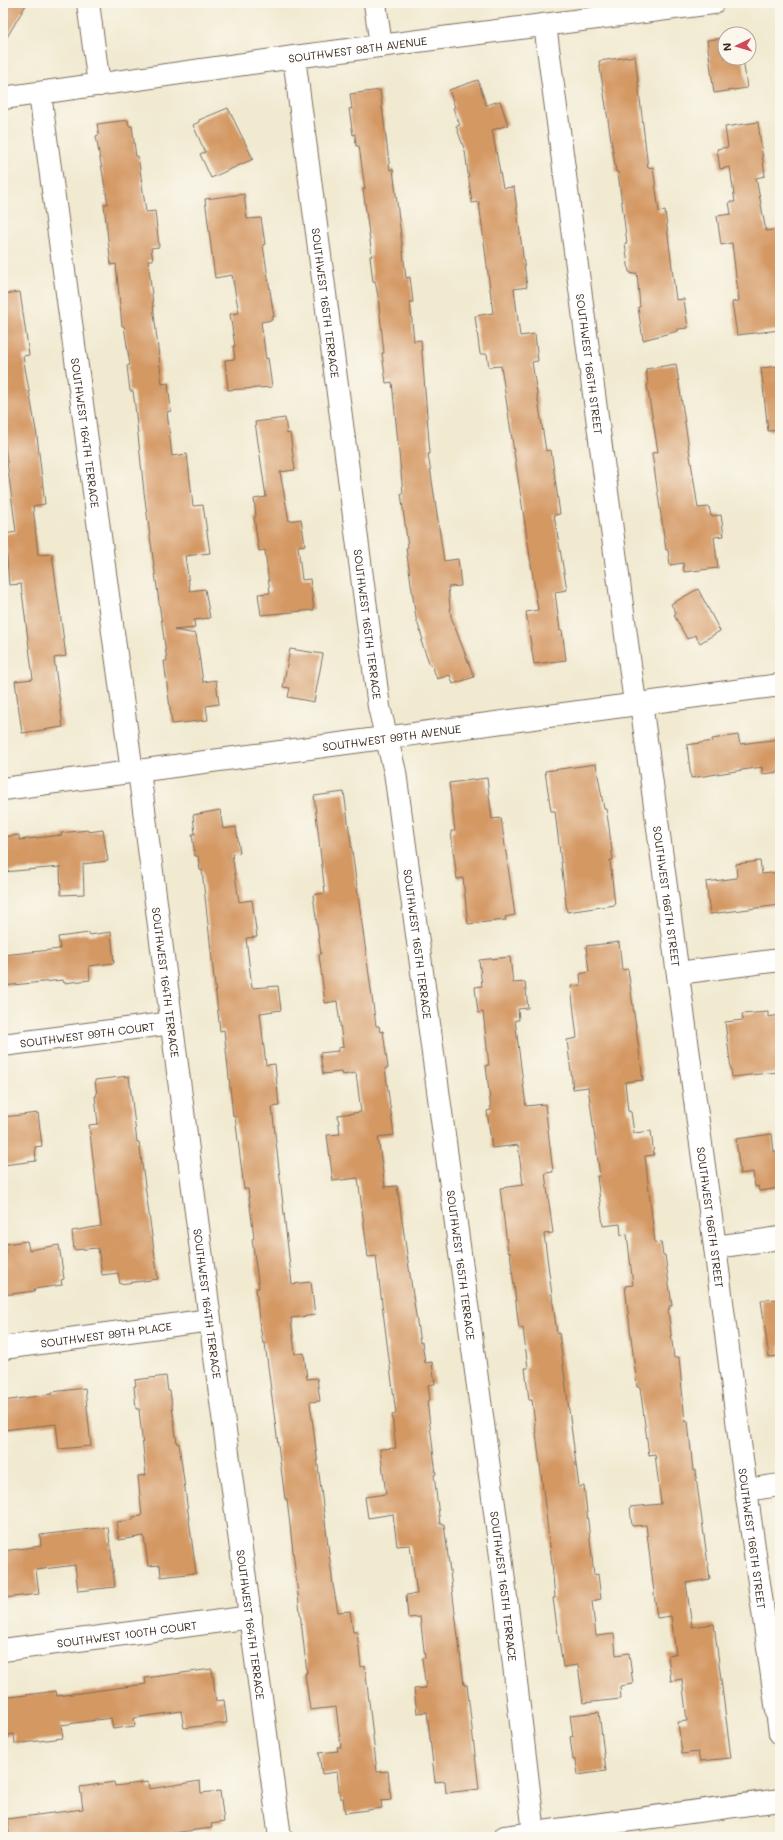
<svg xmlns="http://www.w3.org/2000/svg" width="783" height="1840" font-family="Mali,sans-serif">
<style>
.building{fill:#d49864}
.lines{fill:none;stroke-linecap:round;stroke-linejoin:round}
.street-casing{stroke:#7b6d5d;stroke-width:24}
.street{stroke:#fff;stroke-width:22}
.labels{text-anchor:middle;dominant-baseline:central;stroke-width:3.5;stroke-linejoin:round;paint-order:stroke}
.street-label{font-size:11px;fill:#3b2a1e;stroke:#fbf7ec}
</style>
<rect width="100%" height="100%" fill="#fbf7ec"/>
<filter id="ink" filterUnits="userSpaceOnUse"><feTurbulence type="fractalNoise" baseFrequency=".025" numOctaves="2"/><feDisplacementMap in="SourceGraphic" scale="8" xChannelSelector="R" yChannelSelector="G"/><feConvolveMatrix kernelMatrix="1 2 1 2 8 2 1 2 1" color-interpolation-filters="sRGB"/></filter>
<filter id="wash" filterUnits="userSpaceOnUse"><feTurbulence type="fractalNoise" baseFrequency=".012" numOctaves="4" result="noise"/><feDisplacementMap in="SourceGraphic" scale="16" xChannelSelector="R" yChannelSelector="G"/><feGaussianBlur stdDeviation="0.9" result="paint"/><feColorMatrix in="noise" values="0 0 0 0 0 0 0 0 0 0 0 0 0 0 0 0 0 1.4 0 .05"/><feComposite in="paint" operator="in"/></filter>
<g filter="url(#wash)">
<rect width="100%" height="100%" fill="#f1ead1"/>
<g id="blocks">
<!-- building -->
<g class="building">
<path d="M3 3H27L3 44Z"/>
<path d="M725 38V58H743L747 88 714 93 707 40Z"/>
<path d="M635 56 648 168 653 167 659 212 665 211 676 300 684 299 688 328 678 329V331L643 340 638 307H640L637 273 631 274V272H629L625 243H627L618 172H616L599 61Z"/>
<path d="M478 80 486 105 500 101 508 125 492 130 503 188 514 187 527 287 514 289 520 336 535 334 538 361 532 362 546 451 551 450 560 514 554 515 567 590 555 592 560 631 562 630 566 660 534 664 526 612 538 610 501 366 489 367 487 354H480L475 316 493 313 479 202 472 203 465 151 456 126 460 125 453 108 455 107 449 90Z"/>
<path d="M380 90 390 170 393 169 406 278 410 277 413 302H410L414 341 421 340 430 454H428L444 561 458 559 461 586 448 587 451 617 474 677 453 684 450 675 437 679 432 665H430L421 641 423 640 416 618 406 548 408 547 401 493H403L392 382 386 383 382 353H384L378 296 375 281 373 282 370 256H372L363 189H365L359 146H356L355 134 353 135 349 109 352 108 350 94Z"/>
<path d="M228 108 253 159 211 178 200 154 205 152 193 125 199 122V120Z"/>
<path d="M128 120 129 126H132L136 157 138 156 146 212 155 211 159 247 151 248 153 260H148L162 384 168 383 171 411 167 412 172 456 187 454 193 506 203 505 210 553 185 556 190 591 205 589 210 618 194 620 195 628 174 630 196 634 203 682 216 680 219 704 206 706 208 720 172 724 164 661H167L144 492 135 406 133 391H130L127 366 130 365 124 326H122L116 264 111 265 104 204H108L96 136 99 135 97 124Z"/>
<path d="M758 122 765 176 756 178 766 231 777 229 780 248V330L737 335 732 302 739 301 732 243 721 245 717 216 731 214 729 202H735L730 167 720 169 717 149 728 147 725 127Z"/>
<path d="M244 194 247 219 261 218 265 244 263 245 274 317H272V320L261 322 266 359 268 358 272 387 228 390 225 360 235 359 233 346H235L230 314 239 313 232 275 215 278 205 199Z"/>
<path d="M20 292 29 355 23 356 37 436 45 504 33 506 38 555 52 554 66 656 54 658 63 727 22 733 15 681 33 679 21 584 9 585 5 534 16 532 3 430V294Z"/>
<path d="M676 364 698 508 709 507 711 516 721 515 724 536 714 537 718 568 684 572 683 563 670 565 668 550H666L652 453 658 452 647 385H648L646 369Z"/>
<path d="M780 366V430L768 431 761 368Z"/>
<path d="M285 418 287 434 290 433 295 470 280 472 289 521 301 519 305 545 298 546 302 580 310 579 314 610 261 615 258 594 270 593 265 550 259 551 254 517 256 516 254 499 266 497 255 422Z"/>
<path d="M698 589 720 631 700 643 695 635 687 639 674 615 676 613 671 604Z"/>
<path d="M290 649 323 654 314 702 288 697 290 688 283 687Z"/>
<path d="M738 735 740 744 780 739V772L762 774V767L691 778 687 745 713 741 712 739Z"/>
<path d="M596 764 604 809H606L609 827 613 860H610L615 905 567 912 555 811H551L545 771Z"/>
<path d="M487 778 492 819 501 818 515 915 505 917 506 920 468 924 463 878 457 879 453 849 451 831H455L449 783Z"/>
<path d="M344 792 376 1026H379L380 1032 383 1031 388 1068H385L394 1135 378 1137 385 1187 397 1186 420 1343 422 1342 425 1363 432 1362 435 1384 428 1385 430 1400 427 1401 436 1474 434 1475 440 1524H444L464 1685H467L479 1789 446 1793 445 1781 435 1782 427 1712 417 1713 414 1689 426 1688 422 1659 425 1658 420 1617 408 1618 406 1595 417 1594 410 1545 397 1546 393 1514 368 1518 365 1497 386 1494 380 1449 396 1448 392 1415 396 1414 376 1256 368 1257 358 1178 333 1181 327 1135 340 1134 338 1115 361 1112 356 1073 342 1075 341 1072 323 1074 320 1053 338 1051V1048L343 1047 337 1001 325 1003 319 955 321 954 313 895 325 893 314 796Z"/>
<path d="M220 810 223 829 236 827 240 853 232 854 239 902 252 900 257 937 246 938 252 988 278 986 281 1010 260 1013 266 1065 275 1064 279 1106 272 1107 292 1284 311 1282 315 1315 291 1318 295 1354 304 1353 307 1379 317 1378 320 1401 310 1402 333 1585 338 1612 350 1611 353 1632H357L361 1667 365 1666 377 1772 388 1771 391 1800 381 1801 382 1808 345 1813 343 1798H340L337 1772 322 1774 319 1753 338 1751 337 1747H341L336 1707 310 1710 305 1673H307L287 1499H285L265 1343H263L259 1321 256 1288H259L252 1239 254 1238 248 1189H244L235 1116H233L224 1030 220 1031 202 870H200L198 856H195L192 834H195L193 815Z"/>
<path d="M88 830V832L103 830 108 861 83 864 84 894 61 895 60 867 3 872V837L19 835V840L62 835 61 833Z"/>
<path d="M760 861 762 874 780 872V905L710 914 706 882 737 878 736 864Z"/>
<path d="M111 932 114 963 89 966 90 980 64 983 63 980 3 986V955L60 949 58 937 89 933V935Z"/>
<path d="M619 942 622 970 628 969 643 1080 625 1082 628 1111 631 1112 634 1133 651 1131 654 1155 645 1156 655 1243 661 1242 663 1255H665L672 1306H669L670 1309H668L674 1358 679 1357 685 1422 688 1421 693 1471 695 1470 710 1579 686 1583 692 1627 714 1624 731 1758 700 1761 698 1752 682 1754 678 1722 687 1721 682 1679 671 1681 668 1655 676 1654 671 1616 657 1618 646 1525 632 1526 630 1507 661 1504 655 1454 649 1455 640 1387H637L625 1286 633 1285 627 1234 621 1235 620 1224 603 1226 597 1176H600L588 1087 573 1089 567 1040 577 1038 571 986 581 985 580 974 589 972 586 946Z"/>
<path d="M510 957 513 983 525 982 528 1008 518 1009 519 1020H515L526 1106 545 1104 553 1172 545 1173 553 1233 544 1234 557 1334 559 1333 579 1487 584 1486 594 1575 598 1574 601 1599 592 1601 596 1636 614 1634 616 1655 629 1653 633 1684 620 1686 621 1699 583 1703 578 1665 563 1667 557 1627 553 1598H555L552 1563 532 1400H529L525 1368H528L523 1328H519L510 1252H508L500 1188 523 1185 518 1145 492 1148 487 1111 491 1110 486 1065H489L483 1012 478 1013 475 987 482 986 479 960Z"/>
<path d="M768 1012V1017L780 1015V1061H777L778 1072 732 1077 725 1022 743 1020 742 1014Z"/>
<path d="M129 1076 137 1142H139L158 1279 120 1284 118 1273 102 1275 98 1248 74 1250 72 1231 101 1226 89 1125 98 1124 95 1096H97L95 1080Z"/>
<path d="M38 1113 42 1146 35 1147 36 1161 3 1165V1117Z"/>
<path d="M772 1134 774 1152 780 1151V1188L759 1191 758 1186 755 1187 753 1172 740 1174 736 1139Z"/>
<path d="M27 1241 29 1250 59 1245 64 1279 61 1280 62 1285 34 1289 35 1291 3 1295V1253H6L5 1244Z"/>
<path d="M780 1299V1356L769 1357 761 1300Z"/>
<path d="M166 1376 168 1391H170L177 1444 179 1443 196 1573 161 1577 160 1565 148 1566 144 1536 119 1540 116 1522 133 1520V1517L142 1516 138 1476 146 1475 139 1409H136L134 1386H136L135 1380Z"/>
<path d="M85 1388 91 1446 59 1449 56 1424 3 1430V1401L52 1394V1392Z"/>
<path d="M108 1527 115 1587 78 1591 75 1565 36 1570 39 1594 3 1598V1551L41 1546 40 1535Z"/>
<path d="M212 1669 216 1701 224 1700 227 1723 184 1728 181 1711 134 1718 135 1726 113 1729 111 1718 61 1725 63 1738 15 1744 14 1734 3 1736V1698L56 1691 57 1696 146 1684 145 1678Z"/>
<path d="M599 1712 606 1771 578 1775 576 1760H573L570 1737 573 1736 570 1715Z"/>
<path d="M200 1781 201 1793 220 1791 224 1822 211 1824 212 1828 156 1835V1837H10L7 1819 83 1809 80 1787 114 1782 115 1786 148 1782 149 1789Z"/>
</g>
</g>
</g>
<g filter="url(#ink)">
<use href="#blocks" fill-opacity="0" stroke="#7b6d5d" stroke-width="1"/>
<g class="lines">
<defs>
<g id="street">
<path d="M88 3 99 85"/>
<path d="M375 3 381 46"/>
<path id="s1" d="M545 25 635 703"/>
<path id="s2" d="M294 57 379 707 395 772 502 1564 534 1833"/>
<path id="s3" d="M40 94 132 772"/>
<path id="s4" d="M3 98 294 57 713 3"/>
<path id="s5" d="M641 703 715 1247 746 1490 780 1733"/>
<path id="s6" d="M139 771 210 1320 280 1837"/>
<path id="s7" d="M3 789 780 685"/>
<path d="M678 973 780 960"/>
<path id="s8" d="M3 1045 172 1023"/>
<path d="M715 1247 780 1238"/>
<path id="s9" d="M3 1348 210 1320"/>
<path d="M746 1490 780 1485"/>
<path id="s10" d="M3 1650 251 1617"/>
<path d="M505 1837 780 1800"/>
</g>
</defs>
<!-- street casing -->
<use href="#street" class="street-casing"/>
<!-- street -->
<use href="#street" class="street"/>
</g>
</g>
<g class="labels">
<!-- street labels -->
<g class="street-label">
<text stroke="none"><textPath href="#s4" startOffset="358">SOUTHWEST 98TH AVENUE</textPath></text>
<text stroke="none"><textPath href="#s2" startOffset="248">SOUTHWEST 165TH TERRACE</textPath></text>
<text stroke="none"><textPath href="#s1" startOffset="342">SOUTHWEST 166TH STREET</textPath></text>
<text stroke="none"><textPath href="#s3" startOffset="342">SOUTHWEST 164TH TERRACE</textPath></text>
<text stroke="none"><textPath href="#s2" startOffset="572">SOUTHWEST 165TH TERRACE</textPath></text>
<text stroke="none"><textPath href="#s7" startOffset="392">SOUTHWEST 99TH AVENUE</textPath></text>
<text stroke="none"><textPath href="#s5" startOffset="195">SOUTHWEST 166TH STREET</textPath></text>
<text stroke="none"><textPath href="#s2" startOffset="896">SOUTHWEST 165TH TERRACE</textPath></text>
<text stroke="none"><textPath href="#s6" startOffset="213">SOUTHWEST 164TH TERRACE</textPath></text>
<text stroke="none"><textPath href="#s8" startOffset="85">SOUTHWEST 99TH COURT</textPath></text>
<text stroke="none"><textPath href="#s5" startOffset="519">SOUTHWEST 166TH STREET</textPath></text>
<text stroke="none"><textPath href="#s2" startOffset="1220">SOUTHWEST 165TH TERRACE</textPath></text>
<text stroke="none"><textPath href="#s6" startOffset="537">SOUTHWEST 164TH TERRACE</textPath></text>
<text stroke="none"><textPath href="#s9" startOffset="104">SOUTHWEST 99TH PLACE</textPath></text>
<text stroke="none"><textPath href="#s5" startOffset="843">SOUTHWEST 166TH STREET</textPath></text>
<text stroke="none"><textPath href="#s2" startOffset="1544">SOUTHWEST 165TH TERRACE</textPath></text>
<text stroke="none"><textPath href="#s6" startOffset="861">SOUTHWEST 164TH TERRACE</textPath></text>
<text stroke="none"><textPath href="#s10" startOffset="125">SOUTHWEST 100TH COURT</textPath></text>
</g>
</g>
<!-- margin -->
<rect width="783" height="1840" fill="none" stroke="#fbf7ec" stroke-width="16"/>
<!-- north arrow -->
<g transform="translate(737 46) rotate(265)"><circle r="19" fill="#fbf7ec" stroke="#aea59a"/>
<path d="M0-3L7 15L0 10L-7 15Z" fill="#d1495b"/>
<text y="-6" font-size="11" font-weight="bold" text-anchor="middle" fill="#3b2a1e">N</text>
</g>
</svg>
